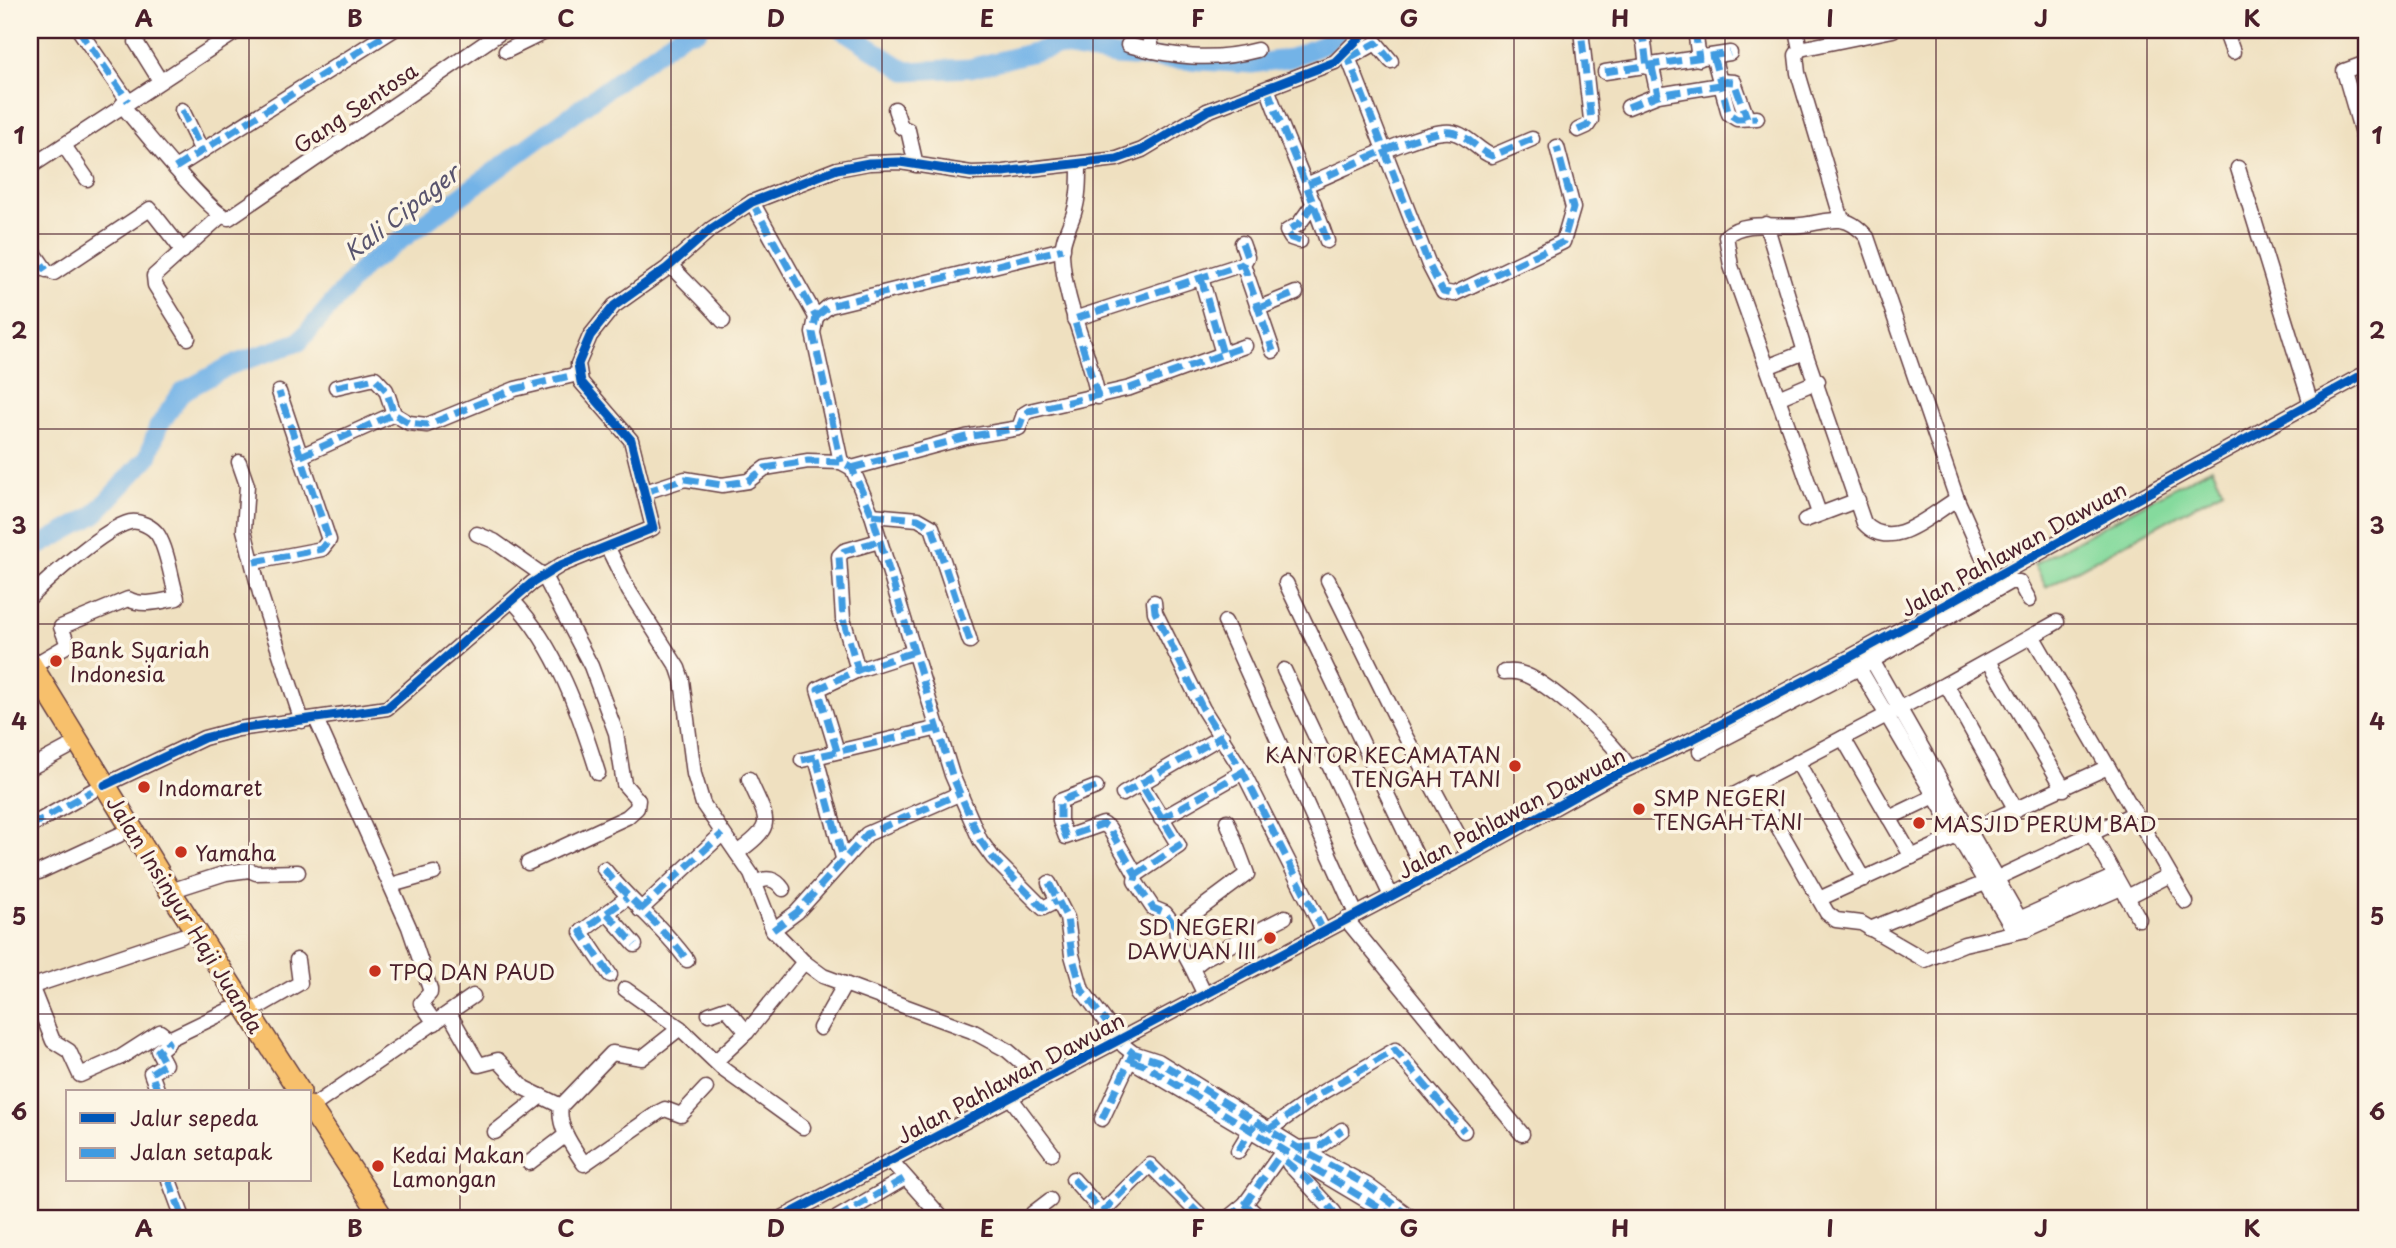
<svg xmlns="http://www.w3.org/2000/svg" width="2396" height="1248" font-family="'Playpen Sans',sans-serif">
<style>
.green{fill:#85da9d;stroke:#687c64;stroke-width:2}
.lines{fill:none;stroke-linecap:round;stroke-linejoin:round}
.river{stroke:#73b3e7;stroke-width:19}
.minor-casing{stroke:#633c41;stroke-width:17}
.highway-casing{stroke:#633c41;stroke-width:24}
.minor{stroke:#fff;stroke-width:14}
.highway{stroke:#f7c06c;stroke-width:21}
.quiet{stroke:#409be1;stroke-width:7;stroke-dasharray:14 7;stroke-linecap:butt}
.cycleway-casing{stroke:#fcf5e5;stroke-width:13}
.cycleway{stroke:#0057b8;stroke-width:9}
.grid{fill:none;stroke:#4a1f2b;stroke-width:2;stroke-opacity:0.55}
.poi-dot{fill:#c8321e;stroke:#fcf5e5;stroke-width:2.5}
.labels{text-anchor:middle;dominant-baseline:central;stroke-width:7;stroke-linejoin:round;paint-order:stroke}
.street-label{font-size:21px;fill:#4a1f2b;stroke:#fcf5e5}
.poi-label{font-size:21px;fill:#4a1f2b;stroke:#fcf5e5;text-anchor:start}
.water-label{font-size:23px;font-style:italic;fill:#58536d;stroke:#fcf5e5}
.neatline{fill:none;stroke:#4a1f2b;stroke-width:2.5}
.grid-label{font-size:23px;text-anchor:middle;font-weight:bold;fill:#4a1f2b}
</style>
<rect width="100%" height="100%" fill="#fcf5e5"/>
<filter id="ink" filterUnits="userSpaceOnUse"><feTurbulence type="fractalNoise" baseFrequency=".0143" numOctaves="2"/><feDisplacementMap in="SourceGraphic" scale="14" xChannelSelector="R" yChannelSelector="G"/><feConvolveMatrix kernelMatrix="1 2 1 2 8 2 1 2 1" color-interpolation-filters="sRGB"/></filter>
<filter id="wash" filterUnits="userSpaceOnUse"><feTurbulence type="fractalNoise" baseFrequency=".00686" numOctaves="4" result="noise"/><feDisplacementMap in="SourceGraphic" scale="28" xChannelSelector="R" yChannelSelector="G"/><feGaussianBlur stdDeviation="1.57" result="paint"/><feColorMatrix in="noise" values="0 0 0 0 0 0 0 0 0 0 0 0 0 0 0 0 0 1.4 0 .05"/><feComposite in="paint" operator="in"/></filter>
<g filter="url(#wash)">
<rect width="100%" height="100%" fill="#efe0c0"/>
<!-- green -->
<path class="green" d="M2212 467 2223 490 2046 587 2034 564Z"/>
<g class="lines">
<!-- river -->
<g class="river">
<path d="M843 30 906 71 970 68 1058 46 1115 56 1252 64 1291 58 1325 44 1340 30"/>
<path d="M30 551 94 515 148 457 158 427 182 392 231 365 299 342 364 267 683 33 698 30"/>
</g>
</g>
</g>
<g filter="url(#ink)">
<g class="lines">
<defs>
<g id="minor">
<path d="M79 30 128 101"/>
<path d="M1149 30 1152 51"/>
<path d="M1638 30 1644 42 1647 67"/>
<path d="M1695 30 1699 59"/>
<path d="M1796 30 1800 49 1796 55 1798 73 1842 220"/>
<path d="M2225 30 2233 52"/>
<path d="M136 42 159 79"/>
<path d="M1128 45C1173 57 1212 62 1257 50"/>
<path d="M1800 49 1893 30"/>
<path d="M506 51 549 30"/>
<path d="M1346 52 1429 265 1443 292 1454 294 1563 242 1573 208 1557 147"/>
<path d="M1713 56 1729 114 1737 119 1757 118"/>
<path d="M1349 58 1376 43 1391 61"/>
<path d="M2366 63 2344 71 2366 147"/>
<path d="M1652 67 1658 95"/>
<path d="M1605 72 1730 53"/>
<path d="M1719 81 1734 82 1747 118"/>
<path d="M1268 90C1286 141 1310 190 1327 241"/>
<path d="M122 105C137 123 213 218 229 218L504 30"/>
<path d="M1628 107 1658 95 1720 85"/>
<path d="M895 109 901 127 908 130 916 165"/>
<path d="M182 110 202 151"/>
<path d="M1578 130 1587 126 1591 120 1581 30"/>
<path d="M65 147 87 179"/>
<path d="M1079 164C1079 181 1079 197 1074 213 1069 228 1062 239 1062 254 1064 304 1089 349 1098 397"/>
<path d="M30 167 239 30"/>
<path d="M175 168 393 30"/>
<path d="M2238 168 2311 404"/>
<path d="M1308 184C1337 173 1424 128 1451 132 1467 134 1478 151 1492 156L1532 139"/>
<path d="M752 202 816 317 813 333 841 462"/>
<path d="M1766 224 1805 352 1864 523C1892 554 1932 513 1957 499"/>
<path d="M1300 241 1291 238 1287 231 1299 224 1314 203"/>
<path d="M1242 243 1247 257 1243 264 1273 351"/>
<path d="M30 247 46 270"/>
<path d="M670 265C688 285 706 300 723 321"/>
<path d="M54 273 150 209 183 251"/>
<path d="M1201 278 1223 354"/>
<path d="M1259 308 1296 293"/>
<path d="M816 317 829 306 1063 249"/>
<path d="M1074 319 1243 264"/>
<path d="M188 338 155 285 154 276 221 216"/>
<path d="M1767 367 1805 352"/>
<path d="M336 387 375 378 386 390 394 414 409 423 427 425 515 389 578 374"/>
<path d="M1778 398 1818 381"/>
<path d="M301 456 394 414"/>
<path d="M239 462 247 485 244 530 260 593 302 721"/>
<path d="M852 468 966 437 1019 428 1024 414 1029 411 1130 388 1245 346"/>
<path d="M645 492 685 479 722 485 748 481 765 468 808 461 841 462 852 468 872 515 952 775 980 840 993 858 1043 908 1057 901"/>
<path d="M1819 513 1731 266 1726 236C1745 219 1778 228 1801 225 1814 224 1826 219 1840 220 1851 221 1860 229 1867 237L1957 499 1993 580"/>
<path d="M872 515 918 519 932 527 970 641"/>
<path d="M1805 520 1858 500"/>
<path d="M477 534 494 541 544 576 591 666 616 733 624 784 638 800 637 808 627 817 528 863"/>
<path d="M608 548 629 591 678 668 682 680 694 774 703 804 751 874 773 930 804 962 823 976 972 1031 1007 1050 1042 1080"/>
<path d="M254 562 322 549 329 540 279 392"/>
<path d="M1328 580 1401 728 1469 855"/>
<path d="M1286 583 1427 878"/>
<path d="M30 597C49 578 105 528 130 522 139 520 153 527 158 535 168 551 171 579 177 598 161 601 143 607 128 599L61 627 68 645 32 666"/>
<path d="M513 601C557 648 579 712 598 773"/>
<path d="M1154 602 1155 612 1203 709 1243 772 1323 930"/>
<path d="M1225 622 1356 914"/>
<path d="M2033 637 2186 902"/>
<path d="M1869 655 2026 930"/>
<path d="M1855 661 2014 931"/>
<path d="M1989 661 2064 789"/>
<path d="M858 670 914 652"/>
<path d="M1284 670 1391 896"/>
<path d="M1504 672C1509 672 1515 671 1520 673 1546 679 1617 744 1629 768"/>
<path d="M1946 684 2016 810"/>
<path d="M316 719 409 927 430 989V993L421 1003 435 1023"/>
<path d="M1843 738 1912 857"/>
<path d="M837 751 818 689 858 670 843 619 839 556 844 551 879 541"/>
<path d="M1700 751 1859 668 2010 582H2019L2029 600"/>
<path d="M816 758 843 858"/>
<path d="M802 760 939 728"/>
<path d="M1798 763 1864 879"/>
<path d="M30 768 67 748"/>
<path d="M1753 783 1827 913 1836 920 1861 923 1925 960 1964 944 2026 930 2121 888"/>
<path d="M105 785 204 738 238 729 387 708 532 583 561 565 653 528 631 440 581 382 578 364 590 336 614 306 666 269 711 229 752 202 837 169 869 163 900 162 971 173 1003 172 1117 159 1142 150 1207 111 1335 62 1367 30"/>
<path d="M1096 787 1060 801V821L1066 837 1103 824 1109 828 1136 875 1135 881 1153 908 1165 913 1176 927"/>
<path d="M1123 794 1222 736"/>
<path d="M1728 798 1946 684 2057 622"/>
<path d="M1889 818 1935 796"/>
<path d="M1161 819 1243 772"/>
<path d="M30 826 92 791"/>
<path d="M2092 834 2139 919"/>
<path d="M737 853C778 823 767 822 749 779"/>
<path d="M604 869C630 902 663 926 687 960"/>
<path d="M39 872 119 835"/>
<path d="M1136 875 1179 846 1141 784"/>
<path d="M756 883C767 876 776 879 783 889"/>
<path d="M1049 883 1067 918 1072 955 1082 990 1124 1046 1133 1053 1158 1061 1298 1148 1367 1185 1412 1218"/>
<path d="M391 885 434 873"/>
<path d="M170 891 226 873 249 870 256 873 298 872"/>
<path d="M2127 897 2170 875"/>
<path d="M1819 899 2108 767"/>
<path d="M640 910 722 834"/>
<path d="M607 913 635 945"/>
<path d="M1346 919 1522 1134"/>
<path d="M2019 919 2115 876"/>
<path d="M1870 929 1995 879 2135 813"/>
<path d="M773 930 797 912 867 834 961 793"/>
<path d="M1192 968 1178 942 1176 927 1247 874 1227 821"/>
<path d="M610 975 581 932 627 898"/>
<path d="M31 986 53 1041 69 1051 80 1075 121 1057 160 1032 169 1039 229 1010"/>
<path d="M30 987 182 936"/>
<path d="M625 989 680 1028"/>
<path d="M1204 993 1192 968 1205 958 1285 917"/>
<path d="M248 1013 300 983 297 960"/>
<path d="M449 1013 479 1065 498 1060 524 1088 561 1106"/>
<path d="M709 1014 726 1008 747 1032"/>
<path d="M820 1028 845 984"/>
<path d="M716 1061 747 1032 804 962"/>
<path d="M1134 1062 1396 1218"/>
<path d="M706 1088 681 1115 665 1109 659 1112 584 1164C573 1147 557 1127 561 1106L612 1053 642 1058 680 1028 724 1070 803 1127"/>
<path d="M158 1092 151 1073 165 1064 158 1051 168 1043 166 1040"/>
<path d="M1010 1097 1052 1153"/>
<path d="M310 1108 473 996"/>
<path d="M1102 1119 1133 1053"/>
<path d="M1268 1130 1321 1093 1395 1050 1464 1131"/>
<path d="M495 1132 541 1096"/>
<path d="M1299 1148 1320 1146 1342 1130"/>
<path d="M1238 1151 1255 1123"/>
<path d="M891 1161 942 1218"/>
<path d="M529 1163 566 1135"/>
<path d="M1289 1164 1334 1212"/>
<path d="M1073 1179 1107 1217"/>
<path d="M169 1180 183 1218"/>
<path d="M1245 1204 1260 1218"/>
<path d="M1102 1212 1150 1165 1203 1218"/>
<path d="M782 1218 1469 855 1604 780 1689 741 1852 656 2366 373"/>
<path d="M837 1218 905 1178"/>
<path d="M1031 1218 1033 1213 1050 1200"/>
<path d="M1228 1218 1245 1204 1283 1151"/>
</g>
<g id="highway">
<path d="M30 663 170 891 300 1092"/>
<path d="M310 1107 383 1218"/>
</g>
</defs>
<!-- minor casing -->
<use href="#minor" class="minor-casing"/>
<!-- highway casing -->
<use href="#highway" class="highway-casing"/>
<!-- minor -->
<use href="#minor" class="minor"/>
<!-- highway -->
<use href="#highway" class="highway"/>
<!-- quiet -->
<g class="quiet">
<path d="M79 30 128 101"/>
<path d="M1638 30 1644 42 1647 67"/>
<path d="M1695 30 1699 59"/>
<path d="M1346 52 1429 265 1443 292 1454 294 1563 242 1573 208 1557 147"/>
<path d="M1713 56 1729 114 1737 119 1757 118"/>
<path d="M1349 58 1376 43 1391 61"/>
<path d="M1652 67 1658 95"/>
<path d="M1605 72 1730 53"/>
<path d="M1719 81 1734 82 1747 118"/>
<path d="M1268 90C1286 141 1310 190 1327 241"/>
<path d="M1628 107 1658 95 1720 85"/>
<path d="M182 110 202 151"/>
<path d="M1578 130 1587 126 1591 120 1581 30"/>
<path d="M175 168 393 30"/>
<path d="M1308 184C1337 173 1424 128 1451 132 1467 134 1478 151 1492 156L1532 139"/>
<path d="M752 202 816 317 813 333 841 462"/>
<path d="M1300 241 1291 238 1287 231 1299 224 1314 203"/>
<path d="M1242 243 1247 257 1243 264 1273 351"/>
<path d="M30 247 46 270"/>
<path d="M1201 278 1223 354"/>
<path d="M1259 308 1296 293"/>
<path d="M816 317 829 306 1063 249"/>
<path d="M336 387 375 378 386 390 394 414 409 423 427 425 515 389 578 374"/>
<path d="M1098 397 1074 319 1243 264"/>
<path d="M301 456 394 414"/>
<path d="M852 468 966 437 1019 428 1024 414 1029 411 1130 388 1245 346"/>
<path d="M645 492 685 479 722 485 748 481 765 468 808 461 841 462 852 468 872 515 952 775 980 840 993 858 1043 908 1057 901"/>
<path d="M872 515 918 519 932 527 970 641"/>
<path d="M254 562 322 549 329 540 279 392"/>
<path d="M1154 602 1155 612 1203 709 1243 772 1323 930"/>
<path d="M858 670 914 652"/>
<path d="M837 751 818 689 858 670 843 619 839 556 844 551 879 541"/>
<path d="M816 758 843 858"/>
<path d="M802 760 939 728"/>
<path d="M1096 787 1060 801V821L1066 837 1103 824 1109 828 1136 875 1135 881 1153 908 1165 913 1176 927"/>
<path d="M1123 794 1222 736"/>
<path d="M1161 819 1243 772"/>
<path d="M30 826 92 791"/>
<path d="M604 869C630 902 663 926 687 960"/>
<path d="M1136 875 1179 846 1141 784"/>
<path d="M1049 883 1067 918 1072 955 1082 990 1124 1046 1133 1053 1158 1061 1298 1148 1367 1185 1412 1218"/>
<path d="M640 910 722 834"/>
<path d="M607 913 635 945"/>
<path d="M773 930 797 912 867 834 961 793"/>
<path d="M610 975 581 932 627 898"/>
<path d="M1132 1061 1144 1065 1396 1218"/>
<path d="M158 1092 151 1073 165 1064 158 1051 168 1043 166 1040"/>
<path d="M1102 1119 1133 1053"/>
<path d="M1268 1130 1321 1093 1395 1050 1464 1131"/>
<path d="M1298 1148 1320 1146 1342 1130"/>
<path d="M1238 1151 1254 1125"/>
<path d="M1285 1161 1307 1179 1334 1212"/>
<path d="M1073 1179 1108 1218"/>
<path d="M169 1180 183 1218"/>
<path d="M1245 1204 1260 1218"/>
<path d="M1102 1212 1150 1165 1203 1218"/>
<path d="M837 1218 905 1178"/>
<path d="M1228 1218 1245 1204 1283 1151"/>
</g>
<defs>
<g id="cycleway">
<path d="M105 785 204 738 238 729 387 708 532 583 561 565 653 528 631 440 581 382 578 364 590 336 614 306 666 269 711 229 752 202 837 169 869 163 900 162 971 173 1003 172 1117 159 1142 150 1207 111 1335 62 1367 30"/>
<path d="M782 1218 1469 855 1604 780 1689 741 1852 656 2366 373"/>
</g>
</defs>
<!-- cycleway casing -->
<use href="#cycleway" class="cycleway-casing"/>
<!-- cycleway -->
<use href="#cycleway" class="cycleway"/>
</g>
</g>
<!-- grid -->
<path class="grid" d="M249 30V1092M460 30V1218M671 30V1218M882 30V1218M1093 30V1218M1303 30V1218M1514 30V1218M1725 30V1218M1936 30V1218M2147 30V1218M30 234H2366M30 429H2366M30 624H2366M30 819H2366M30 1014H2366M249 1180V1218"/>
<!-- markers -->
<g class="poi-dot">
<circle cx="56" cy="661" r="7"/>
<circle cx="1515" cy="766" r="7"/>
<circle cx="144" cy="787" r="7"/>
<circle cx="1639" cy="809" r="7"/>
<circle cx="1919" cy="823" r="7"/>
<circle cx="181" cy="852" r="7"/>
<circle cx="1270" cy="938" r="7"/>
<circle cx="375" cy="971" r="7"/>
<circle cx="378" cy="1166" r="7"/>
</g>
<g class="labels">
<!-- street labels -->
<g class="street-label">
<text transform="translate(355 107) rotate(-34)">Gang Sentosa</text>
<text transform="translate(2013 548) rotate(-29)">Jalan Pahlawan Dawuan</text>
<text transform="translate(1511 812) rotate(-28)">Jalan Pahlawan Dawuan</text>
<text transform="translate(186 914) rotate(58)">Jalan Insinyur Haji Juanda</text>
<text transform="translate(1010 1077) rotate(-28)">Jalan Pahlawan Dawuan</text>
</g>
<!-- poi labels -->
<g class="poi-label">
<text x="70" y="649">Bank Syariah<tspan x="70" dy="24">Indonesia</tspan></text>
<text x="1501" y="754" text-anchor="end">KANTOR KECAMATAN<tspan x="1501" dy="24">TENGAH TANI</tspan></text>
<text x="158" y="787">Indomaret</text>
<text x="1653" y="797">SMP NEGERI<tspan x="1653" dy="24">TENGAH TANI</tspan></text>
<text x="1933" y="823">MASJID PERUM BAD</text>
<text x="195" y="852">Yamaha</text>
<text x="1256" y="926" text-anchor="end">SD NEGERI<tspan x="1256" dy="24">DAWUAN III</tspan></text>
<text x="389" y="971">TPQ DAN PAUD</text>
<text x="392" y="1154">Kedai Makan<tspan x="392" dy="24">Lamongan</tspan></text>
</g>
<!-- water labels -->
<g class="water-label">
<text transform="translate(401 212) rotate(-38)">Kali Cipager</text>
</g>
</g>
<!-- margin -->
<rect width="2396" height="1248" fill="none" stroke="#fcf5e5" stroke-width="77"/>
<!-- legend -->
<rect x="66" y="1090" width="245" height="91" fill="#fcf5e5" stroke="#b59f9b" stroke-width="2"/>
<rect x="80" y="1113" width="35" height="10" fill="#0057b8" stroke="#b59f9b" stroke-width="2"/>
<text x="130" y="1126" font-size="21" fill="#4a1f2b">Jalur sepeda</text>
<rect x="80" y="1148" width="35" height="10" fill="#409be1" stroke="#b59f9b" stroke-width="2"/>
<text x="130" y="1160" font-size="21" fill="#4a1f2b">Jalan setapak</text>
<rect x="38" y="38" width="2320" height="1172" class="neatline"/>
<g class="grid-label">
<text x="144" y="27">A</text>
<text x="355" y="27">B</text>
<text x="566" y="27">C</text>
<text x="776" y="27">D</text>
<text x="987" y="27">E</text>
<text x="1198" y="27">F</text>
<text x="1409" y="27">G</text>
<text x="1620" y="27">H</text>
<text x="1830" y="27">I</text>
<text x="2041" y="27">J</text>
<text x="2252" y="27">K</text>
<text x="19" y="144">1</text>
<text x="2377" y="144">1</text>
<text x="19" y="339">2</text>
<text x="2377" y="339">2</text>
<text x="19" y="534">3</text>
<text x="2377" y="534">3</text>
<text x="19" y="730">4</text>
<text x="2377" y="730">4</text>
<text x="19" y="925">5</text>
<text x="2377" y="925">5</text>
<text x="19" y="1120">6</text>
<text x="2377" y="1120">6</text>
<text x="144" y="1237">A</text>
<text x="355" y="1237">B</text>
<text x="566" y="1237">C</text>
<text x="776" y="1237">D</text>
<text x="987" y="1237">E</text>
<text x="1198" y="1237">F</text>
<text x="1409" y="1237">G</text>
<text x="1620" y="1237">H</text>
<text x="1830" y="1237">I</text>
<text x="2041" y="1237">J</text>
<text x="2252" y="1237">K</text>
</g>
</svg>
